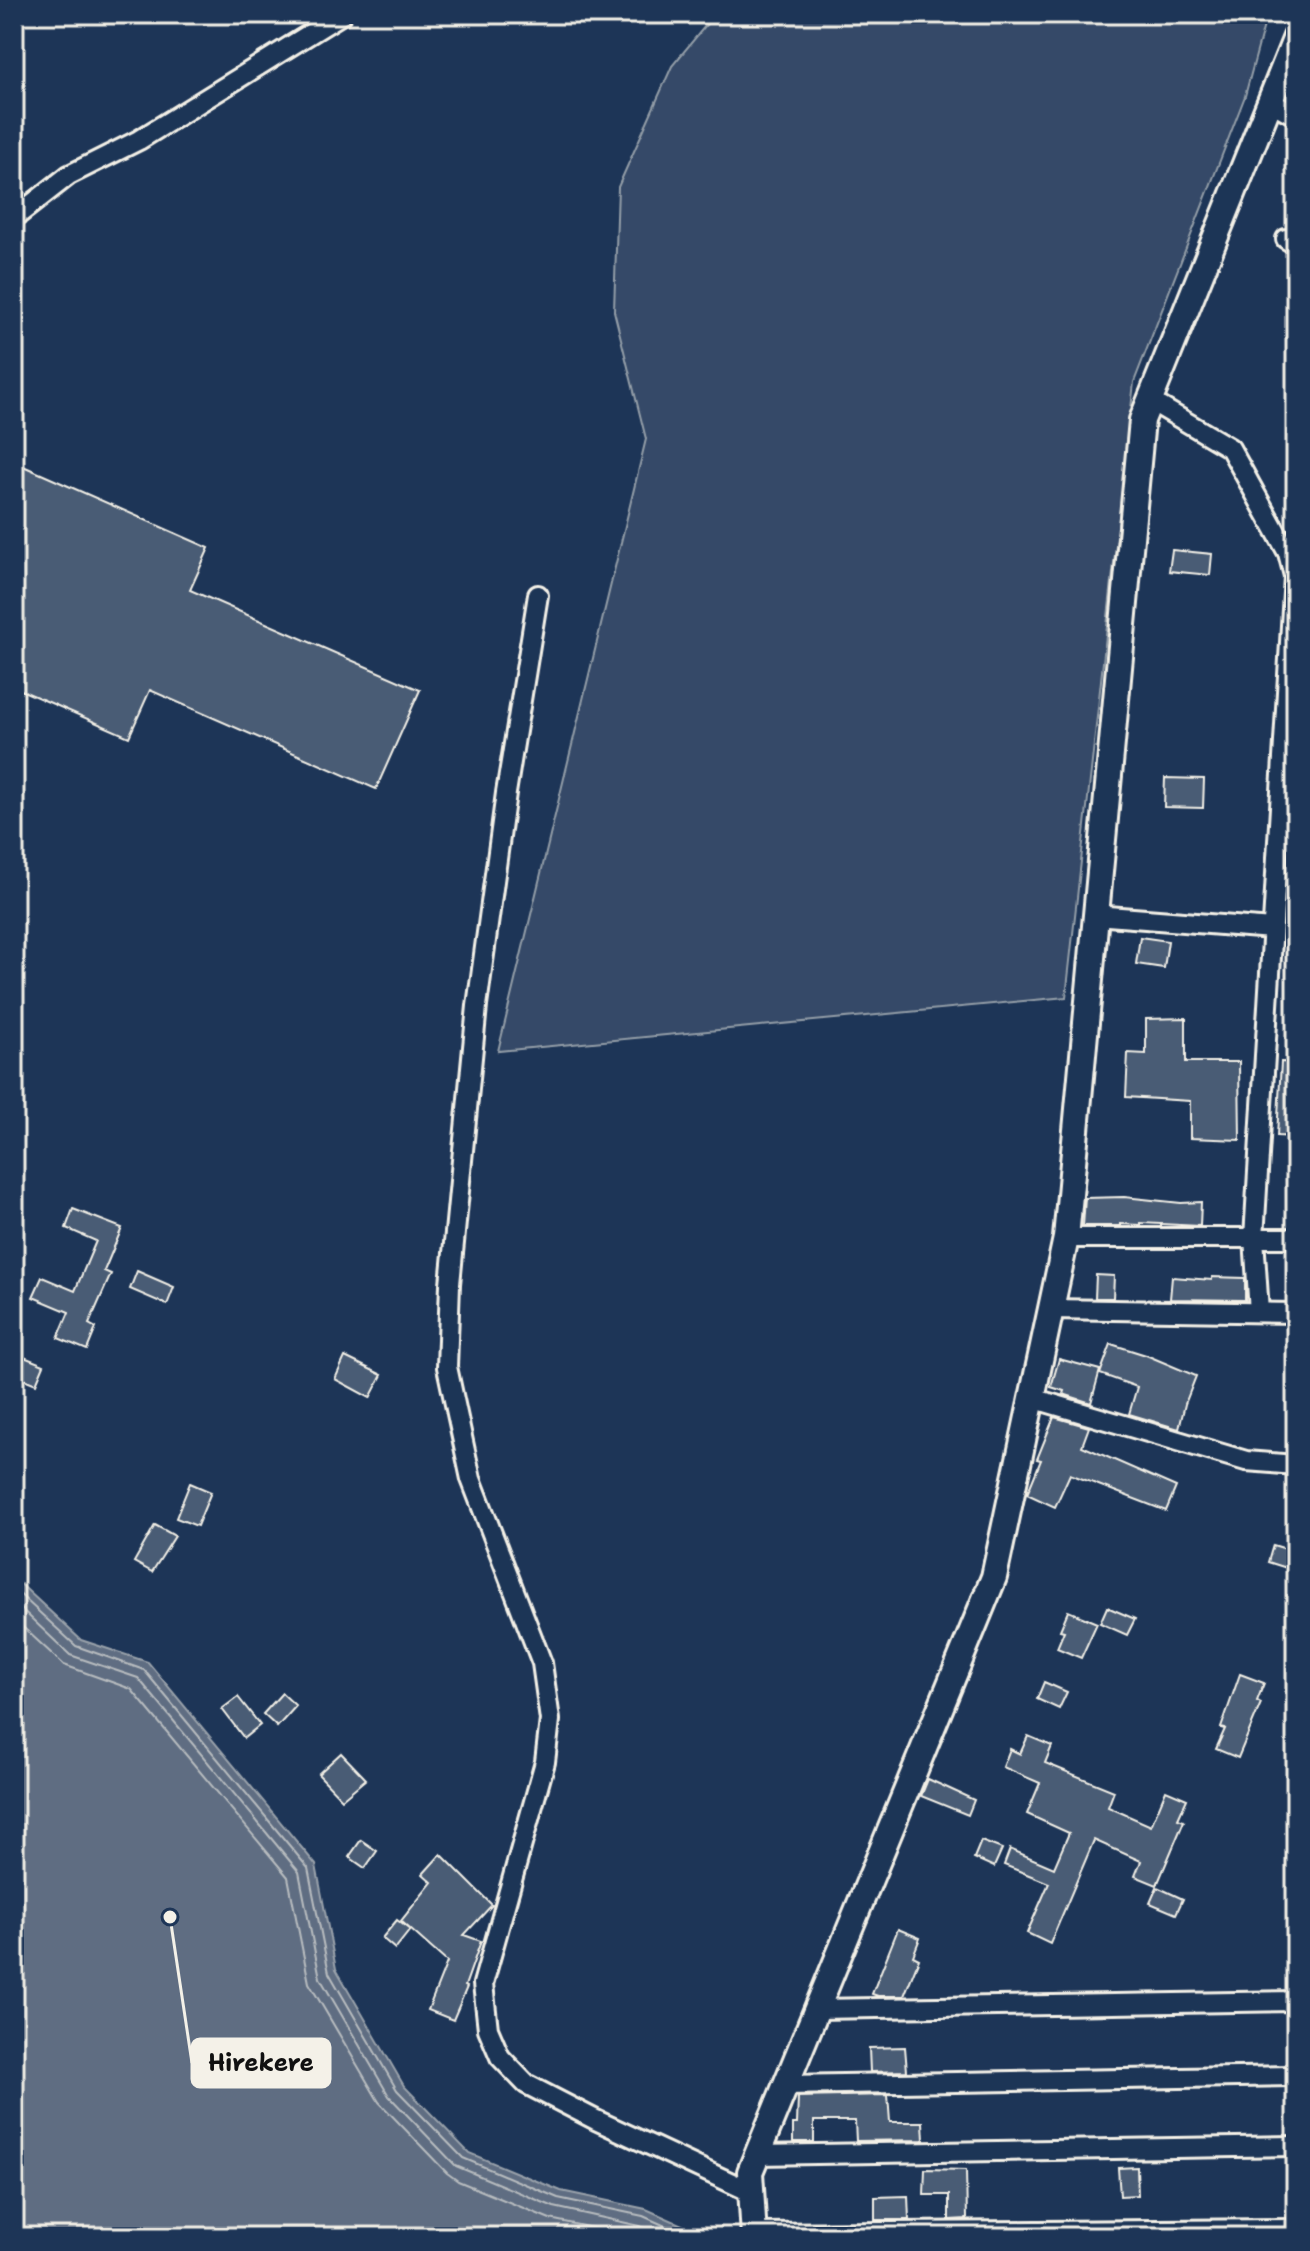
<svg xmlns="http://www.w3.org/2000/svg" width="1310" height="2251" font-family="'Shantell Sans',sans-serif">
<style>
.green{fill:#354a67;stroke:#949ea8;stroke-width:2}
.water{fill:#5e6d82;stroke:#9aa2ab;stroke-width:2}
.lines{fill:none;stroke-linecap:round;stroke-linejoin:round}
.shore{stroke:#b8bcbf;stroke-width:2}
.building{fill:#485b74;stroke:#f4f1e8;stroke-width:2}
.minor-casing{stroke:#f4f1e8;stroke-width:24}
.tertiary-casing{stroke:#f4f1e8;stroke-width:30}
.minor{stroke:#1d3557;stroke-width:18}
.tertiary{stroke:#1d3557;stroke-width:24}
.leader{fill:none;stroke:#f4f1e8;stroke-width:3}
.callout-dot{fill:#f4f1e8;stroke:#1d3557;stroke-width:3}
.callout{fill:#f4f1e8;stroke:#f4f1e8;stroke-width:3}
.callout-label{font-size:24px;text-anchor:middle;font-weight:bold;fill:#111}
</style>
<rect width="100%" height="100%" fill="#1d3557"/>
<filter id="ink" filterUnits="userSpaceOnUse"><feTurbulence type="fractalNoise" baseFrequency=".0125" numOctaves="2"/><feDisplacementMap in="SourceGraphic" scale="16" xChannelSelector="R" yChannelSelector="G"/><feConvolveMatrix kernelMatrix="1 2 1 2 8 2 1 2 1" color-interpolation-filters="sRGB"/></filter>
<g filter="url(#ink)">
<!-- green -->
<path class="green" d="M715 14H1267L1245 96 1134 382 1066 997 498 1051 646 439 614 311 618 187 672 66Z"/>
<!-- water -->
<path class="water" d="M14 1578 81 1640 148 1662 316 1865 336 1969 404 2086 469 2153 561 2191 646 2209 698 2232 699 2237H14Z"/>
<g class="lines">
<!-- shore -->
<g class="shore">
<path d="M14 1589 76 1646 144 1670 308 1868 329 1973 397 2090 463 2158 558 2198 643 2216 690 2237"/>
<path d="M14 1602 70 1655 138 1678 299 1872 320 1978 389 2096 456 2166 554 2207 640 2226 665 2237"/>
<path d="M14 1619 64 1665 131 1689 288 1877 309 1983 379 2102 447 2173 458 2181 550 2219 635 2237"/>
</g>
</g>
<!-- building -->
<g class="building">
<path d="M14 462 209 548 190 590 420 690 376 789 150 690 129 737 14 687Z"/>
<path d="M1172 550 1212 554 1210 575 1169 571Z"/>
<path d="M1165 778 1204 779 1203 808 1164 807Z"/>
<path d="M1140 937 1168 941 1164 968 1136 964Z"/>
<path d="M1186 1018V1062H1239L1240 1140 1190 1138V1101L1126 1097 1128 1053 1146 1054V1019Z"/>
<path d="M1281 1062 1296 1063V1137L1277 1136Z"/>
<path d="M1124 1197 1181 1203 1201 1202 1200 1226 1141 1223V1225L1121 1224V1226H1083L1085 1198Z"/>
<path d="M73 1209 122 1228 104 1271 111 1274 89 1324 96 1328 87 1350 58 1338 69 1312 33 1297 42 1277 75 1291 96 1241 66 1228Z"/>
<path d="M137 1271 174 1287 167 1305 130 1289Z"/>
<path d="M1096 1275 1114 1276 1113 1298H1095Z"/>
<path d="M1172 1277 1212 1280V1277L1245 1278V1300L1170 1299Z"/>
<path d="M1111 1344 1146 1355 1196 1376 1185 1404 1179 1429 1129 1414 1137 1387 1100 1374Z"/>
<path d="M14 1353 44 1365 36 1384 14 1375Z"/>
<path d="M345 1357 382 1375 370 1398 335 1379Z"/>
<path d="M1059 1359 1100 1370 1091 1403 1063 1394 1064 1391 1051 1387Z"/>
<path d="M1054 1417 1089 1427 1082 1446 1176 1487 1166 1511 1070 1474 1055 1507 1027 1494 1041 1460 1037 1459Z"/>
<path d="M190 1483 211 1492 197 1526 176 1518Z"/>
<path d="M155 1525 175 1536 152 1572 134 1562Z"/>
<path d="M1273 1545 1296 1552V1571L1268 1562Z"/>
<path d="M1107 1607 1135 1619 1127 1635 1100 1623Z"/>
<path d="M1068 1611 1097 1623 1081 1658 1057 1648 1064 1631 1060 1630Z"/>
<path d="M1240 1674 1264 1683 1257 1701 1261 1703 1238 1758 1216 1749 1225 1729 1221 1728Z"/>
<path d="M1044 1682 1067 1692 1059 1709 1037 1699Z"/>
<path d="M282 1693 296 1706 277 1727 263 1714Z"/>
<path d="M238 1697 260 1725 244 1738 222 1709Z"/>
<path d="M1028 1736 1052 1746 1045 1763 1114 1791 1108 1807 1151 1826 1166 1790 1187 1799 1178 1819 1184 1821 1157 1885 1135 1876 1141 1861 1094 1840 1050 1944 1027 1933 1049 1883 1004 1865 1010 1849 1054 1868 1069 1833 1027 1814 1040 1783 1003 1767 1010 1749 1020 1754Z"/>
<path d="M341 1753 366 1779 342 1799 318 1774Z"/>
<path d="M928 1779 974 1800 968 1815 921 1796Z"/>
<path d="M361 1840 377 1851 365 1868 349 1857Z"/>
<path d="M981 1841 1002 1849 994 1867 974 1858Z"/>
<path d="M441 1854 492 1905 464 1935 481 1941 465 1986 467 1987 453 2020 428 2010 447 1962 401 1921 432 1882 423 1874Z"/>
<path d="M1157 1887 1183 1899 1176 1914 1150 1903Z"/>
<path d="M397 1920 410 1930 395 1949 382 1938Z"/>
<path d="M898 1929 920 1938 913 1956 919 1959 904 1996H878L872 1994Z"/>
<path d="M905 2047 907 2071 870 2072 869 2048Z"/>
<path d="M888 2095 890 2122H923L924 2140 856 2141 855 2121H814V2142H793V2124H797L798 2097Z"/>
<path d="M1137 2167 1138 2195 1120 2196 1118 2168Z"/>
<path d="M925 2169 966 2170 967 2219 949 2220V2195H924Z"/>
<path d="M908 2196 909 2220H875V2197Z"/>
</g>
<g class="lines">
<defs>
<g id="minor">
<path d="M1271 102 1296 116"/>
<path d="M14 218 69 175 139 140 342 14"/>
<path d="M1286 239 1296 245"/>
<path d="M1148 403 1161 407 1230 448 1288 553 1294 576 1254 1238 1259 1312"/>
<path d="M538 595 506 793 477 1006 450 1284 447 1367 471 1479 542 1663 550 1720 545 1762 483 1984 488 2029 500 2057 526 2084 596 2120 751 2192"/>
<path d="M1095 915 1272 929"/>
<path d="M1066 1238H1296"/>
<path d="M1051 1309 1296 1313"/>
<path d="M1032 1398 1246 1461 1296 1465"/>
<path d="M817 2009 1296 2001"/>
<path d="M786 2085 1296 2076"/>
<path d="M757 2155 1296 2146"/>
<path d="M753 2233 1296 2229"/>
</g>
<path id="tertiary" d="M754 2237 750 2172 994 1577 1066 1238 1142 420 1296 37"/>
</defs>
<!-- minor casing -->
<use href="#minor" class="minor-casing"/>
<!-- tertiary casing -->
<use href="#tertiary" class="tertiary-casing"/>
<!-- minor -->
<use href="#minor" class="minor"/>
<!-- tertiary -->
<use href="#tertiary" class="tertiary"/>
</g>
</g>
<!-- callouts -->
<path class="leader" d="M170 1917L192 2063"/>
<circle class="callout-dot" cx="170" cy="1917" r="8"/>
<rect class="callout" x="192" y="2039" width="138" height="48" rx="8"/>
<g class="callout-label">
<text x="261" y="2071">Hirekere</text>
</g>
<!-- margin -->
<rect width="1310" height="2251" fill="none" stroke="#1d3557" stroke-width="48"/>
<rect x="24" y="24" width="1262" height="2203" fill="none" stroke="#f4f1e8" stroke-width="3" filter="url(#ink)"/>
</svg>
